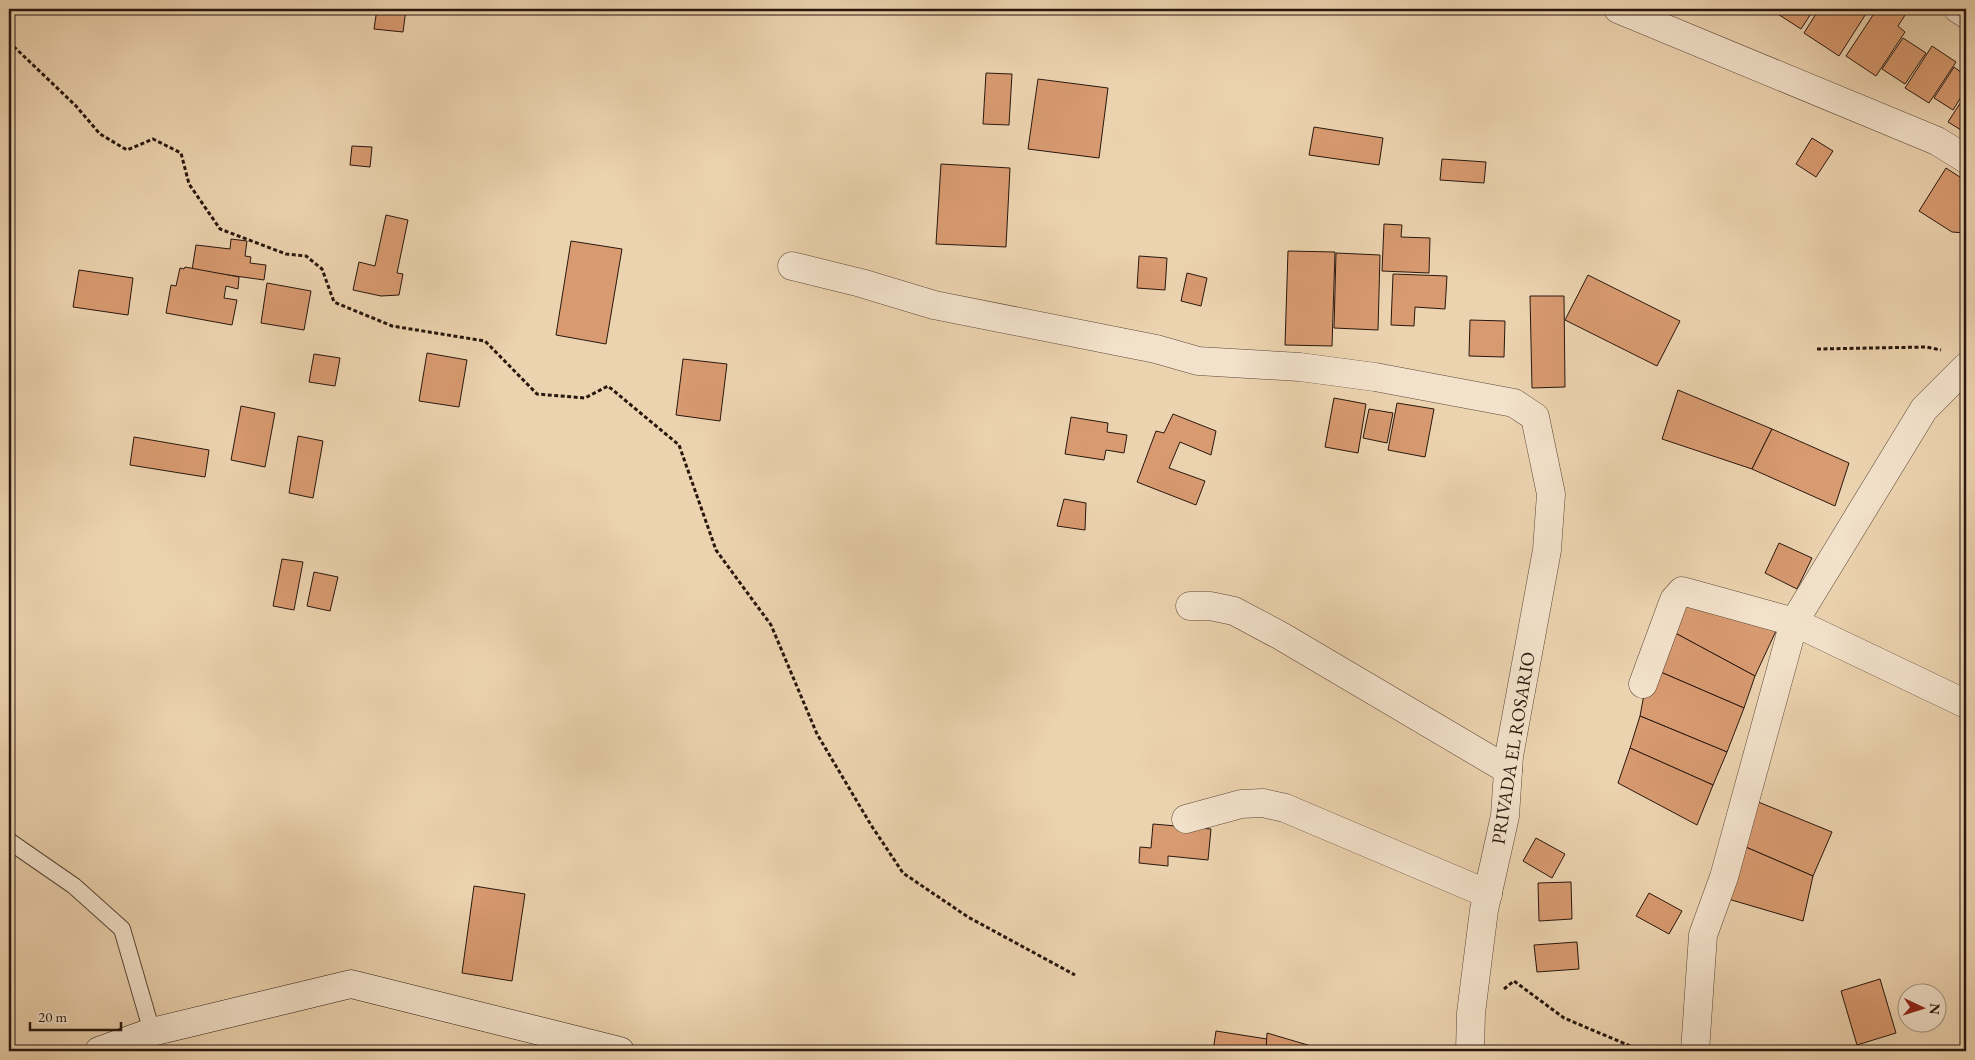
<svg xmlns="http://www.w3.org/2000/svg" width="1975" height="1060" font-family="'EB Garamond',serif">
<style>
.building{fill:#d89a70;stroke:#28170e}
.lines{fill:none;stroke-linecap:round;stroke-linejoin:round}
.lane-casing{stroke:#594636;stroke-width:18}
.street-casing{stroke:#594636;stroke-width:29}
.secondary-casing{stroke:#28170e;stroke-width:29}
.path{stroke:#28170e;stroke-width:3;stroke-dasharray:4 2.5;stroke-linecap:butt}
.lane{stroke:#f3e2cb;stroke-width:16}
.street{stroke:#f3e2cb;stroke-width:28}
.secondary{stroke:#f3e2cb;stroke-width:28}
.labels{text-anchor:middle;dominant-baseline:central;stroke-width:4;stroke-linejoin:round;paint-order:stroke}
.street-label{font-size:19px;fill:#28170e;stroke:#f3e2cb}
</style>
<rect width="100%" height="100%" fill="#ecd3af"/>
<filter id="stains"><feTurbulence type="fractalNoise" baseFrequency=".004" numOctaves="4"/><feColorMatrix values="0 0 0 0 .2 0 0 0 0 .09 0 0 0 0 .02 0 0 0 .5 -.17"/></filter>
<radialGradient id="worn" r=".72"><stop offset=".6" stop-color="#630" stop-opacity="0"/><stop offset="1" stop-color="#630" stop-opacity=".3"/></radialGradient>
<!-- building -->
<g class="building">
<path d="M377 9H406L403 32 374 29Z"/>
<path d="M1770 9H1814L1801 29Z"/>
<path d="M1819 9H1869L1839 56 1804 33Z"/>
<path d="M1877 9H1909L1898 26 1905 32 1876 76 1846 56Z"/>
<path d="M1903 38 1926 53 1905 84 1882 69Z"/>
<path d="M1932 46 1956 62 1929 103 1905 88Z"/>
<path d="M1954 67 1966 76V89L1953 110 1934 98Z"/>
<path d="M986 73 1012 74 1009 125 983 124Z"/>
<path d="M1038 79 1108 88 1099 158 1028 149Z"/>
<path d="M1966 94V133L1948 122Z"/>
<path d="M1314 127 1383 138 1379 165 1309 155Z"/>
<path d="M1812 138 1833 151 1816 177 1796 164Z"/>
<path d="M352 146 372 147 370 167 350 165Z"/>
<path d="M1442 159 1486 162 1484 183 1440 180Z"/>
<path d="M941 164 1010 168 1006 247 936 244Z"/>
<path d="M1946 168 1966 181V233L1952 232 1919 211Z"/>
<path d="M386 215 408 220 397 273 403 274 399 295 381 296 353 290 359 262 375 266Z"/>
<path d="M1384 224 1402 225 1401 237 1430 238 1429 273 1382 271Z"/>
<path d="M231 239 247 241 245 256 251 257 250 263 266 265 264 280 192 270 196 245 230 249Z"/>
<path d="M571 241 622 249 606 344 556 335Z"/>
<path d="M1288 251 1335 252 1332 346 1285 345Z"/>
<path d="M1336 253 1380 255 1378 330 1334 328Z"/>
<path d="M1139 256 1167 258 1165 290 1137 288Z"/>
<path d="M185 267 239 277 238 289 226 286 224 298 237 300 232 325 166 313 171 285 176 286 180 268 184 269Z"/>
<path d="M79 270 133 278 128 315 73 307Z"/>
<path d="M1187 273 1207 278 1201 306 1181 301Z"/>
<path d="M1393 274 1447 276 1445 309 1415 307 1414 326 1391 325Z"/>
<path d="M1588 275 1680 321 1657 366 1565 320Z"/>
<path d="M267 283 311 291 304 330 261 323Z"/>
<path d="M1530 296H1564L1565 387 1532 388Z"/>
<path d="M1470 320 1505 321 1504 357 1469 356Z"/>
<path d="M427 353 467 360 459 407 419 401Z"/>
<path d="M314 354 340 358 335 386 309 382Z"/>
<path d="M683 359 727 364 720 421 676 415Z"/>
<path d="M1678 390 1772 429 1752 469 1662 439Z"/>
<path d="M1334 398 1366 404 1358 453 1325 447Z"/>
<path d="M1397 403 1434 409 1425 457 1388 450Z"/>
<path d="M241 406 275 413 265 467 231 460Z"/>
<path d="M1369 409 1393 413 1387 443 1363 438Z"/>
<path d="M1173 414 1216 431 1211 455 1180 442 1169 468 1205 481 1196 505 1137 482 1156 431 1164 433Z"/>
<path d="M1071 417 1108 423 1107 432 1127 435 1124 453 1106 450 1104 460 1065 454Z"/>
<path d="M1772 429 1849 463 1835 506 1752 469Z"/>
<path d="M298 436 323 441 313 498 289 493Z"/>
<path d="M134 437 209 450 205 477 130 465Z"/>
<path d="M1064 499 1086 503 1085 530 1057 526Z"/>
<path d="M1779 543 1812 558 1797 589 1765 573Z"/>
<path d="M282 559 303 562 294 610 273 606Z"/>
<path d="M314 572 338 577 330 611 307 606Z"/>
<path d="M1682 591 1776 631 1755 676 1664 627Z"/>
<path d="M1664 627 1755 676 1744 708 1649 667Z"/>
<path d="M1649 667 1744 708 1727 752 1640 716Z"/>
<path d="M1640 716 1727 752 1713 785 1630 748Z"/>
<path d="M1630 748 1713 785 1697 825 1618 783Z"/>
<path d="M1746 797 1832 832 1813 876 1734 842Z"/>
<path d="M1153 824 1211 829 1208 860 1168 856V866L1139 863 1140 847 1151 848Z"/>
<path d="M1536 838 1565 854 1552 878 1523 861Z"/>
<path d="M1734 842 1813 876 1803 921 1718 896Z"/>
<path d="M1571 882 1572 919 1539 921 1538 883Z"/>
<path d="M474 886 525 894 512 981 462 973Z"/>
<path d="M1649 893 1682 911 1669 934 1636 916Z"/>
<path d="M1577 942 1579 969 1537 972 1534 945Z"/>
<path d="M1880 979 1896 1033 1857 1045 1841 991Z"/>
<path d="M1216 1031 1267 1039 1266 1051H1213Z"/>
<path d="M1267 1033 1318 1048V1051H1266Z"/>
</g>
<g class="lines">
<defs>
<path id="lane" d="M9 841 74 886 122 929 152 1032"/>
<g id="street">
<path d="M1618 9 1937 141 1966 159"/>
<path d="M1958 9 1966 14"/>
<path d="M792 266 861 283 934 305 1156 349 1198 361 1300 367 1375 377 1514 403 1535 417 1551 494 1547 550 1509 756 1505 816 1484 910 1471 1013 1470 1051"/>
<path d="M1190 606H1210L1234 611 1281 636 1508 770"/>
<path d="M1643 684 1674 600 1682 591 1794 622 1966 704"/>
<path d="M1186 819 1241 804 1263 803 1285 808 1488 894"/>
<path d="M1695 1051 1703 935 1724 877 1794 622 1924 409 1966 367"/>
</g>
<path id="secondary" d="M99 1051 152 1032 351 984 620 1051"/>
</defs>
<!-- lane casing -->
<use href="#lane" class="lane-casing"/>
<!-- street casing -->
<use href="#street" class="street-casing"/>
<!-- secondary casing -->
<use href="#secondary" class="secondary-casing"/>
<!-- path -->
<g class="path">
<path d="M9 42 76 106 100 134 127 150 153 139 181 153 189 184 220 229 286 254 306 256 322 269 334 302 392 326 485 341 537 394 585 398 608 386 679 445 716 550 771 625 817 734 871 825 903 873 968 917 1075 975"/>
<path d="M1817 349 1926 347 1941 350"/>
<path d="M1504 989 1514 981 1564 1018 1642 1051"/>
</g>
<!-- lane -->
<use href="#lane" class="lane"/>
<!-- street -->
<use href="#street" class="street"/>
<!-- secondary -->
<use href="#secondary" class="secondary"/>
</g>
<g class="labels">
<!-- street labels -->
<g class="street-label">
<text transform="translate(1513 748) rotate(-81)">PRIVADA EL ROSARIO</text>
</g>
</g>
<!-- margin -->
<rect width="1975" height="1060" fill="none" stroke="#ecd3af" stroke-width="30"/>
<rect x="10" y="10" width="1955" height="1040" fill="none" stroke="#28170e" stroke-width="2.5"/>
<rect x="15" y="15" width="1945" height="1030" fill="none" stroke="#28170e"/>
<!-- north arrow -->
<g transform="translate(1922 1008) rotate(94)"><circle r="24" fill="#f3e2cb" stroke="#a2917f"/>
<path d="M0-4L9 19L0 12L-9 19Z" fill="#8f2418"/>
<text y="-8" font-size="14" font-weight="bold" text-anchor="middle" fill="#28170e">N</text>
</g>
<!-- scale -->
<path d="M30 1022v8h91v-8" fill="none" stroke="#28170e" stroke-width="2.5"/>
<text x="38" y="1022" font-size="15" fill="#28170e" stroke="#f3e2cb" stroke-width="4" paint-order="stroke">20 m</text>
<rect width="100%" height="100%" filter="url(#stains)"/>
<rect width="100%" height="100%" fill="url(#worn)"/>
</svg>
